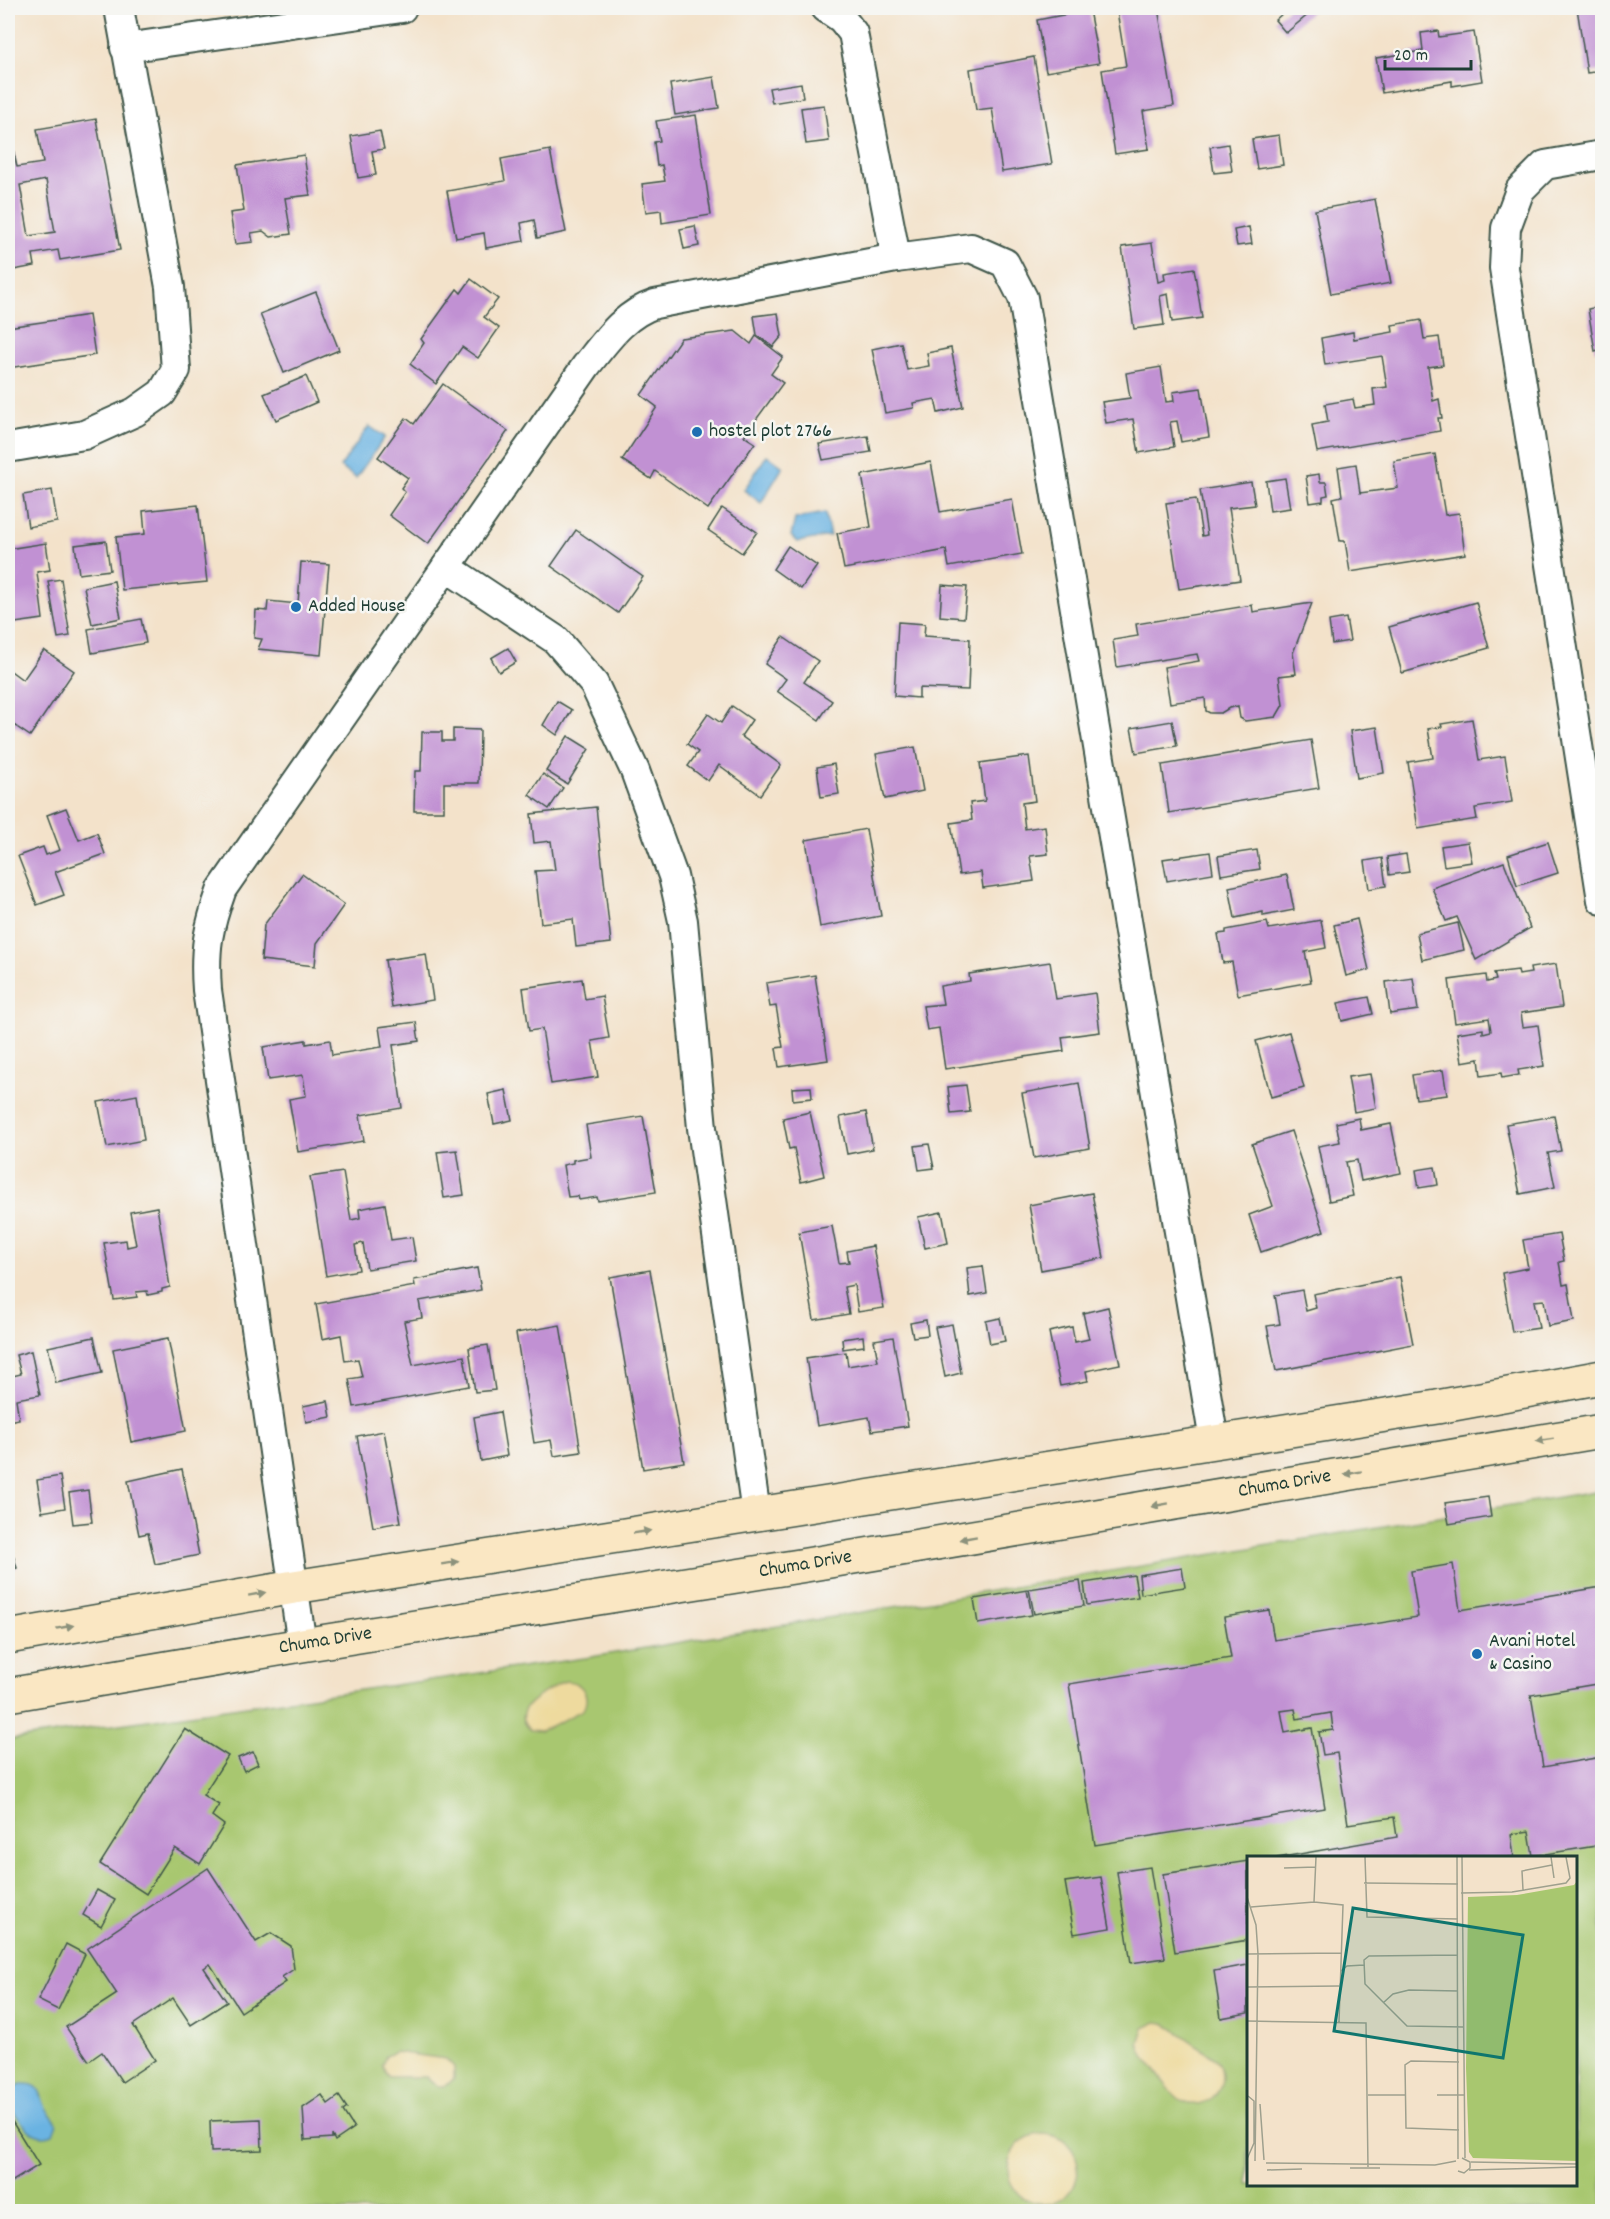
<svg xmlns="http://www.w3.org/2000/svg" width="1610" height="2219" font-family="Dekko,sans-serif">
<style>
.green{fill:#a8c76f;stroke:#648252;stroke-width:1.5;fill-rule:evenodd}
.sand{fill:#eeda9e;stroke:#868c69;stroke-width:1.5}
.water{fill:#6ab3e2;stroke:#44788b;stroke-width:1.5}
.building{fill:#c191d3;fill-rule:evenodd}
.lines{fill:none;stroke-linecap:round;stroke-linejoin:round}
.street-casing{stroke:#3f564a;stroke-width:32}
.secondary-casing{stroke:#3f564a;stroke-width:36}
.street{stroke:#fff;stroke-width:28}
.secondary{stroke:#fae7c3;stroke-width:33}
.oneway{fill:#8c927c}
.poi-dot{fill:#1f6fb2;stroke:#f6f6f2;stroke-width:2}
.labels{text-anchor:middle;dominant-baseline:central;stroke-width:5;stroke-linejoin:round;paint-order:stroke}
.poi-label{font-size:20px;fill:#1f3d34;stroke:#f6f6f2;text-anchor:start}
.street-label{font-size:20px;fill:#1f3d34;stroke:#f6f6f2}
.inset-road{fill:none;stroke:#9ea08e;stroke-width:1.5}
.view{fill:#0f766e;fill-opacity:0.15;stroke:#0f766e;stroke-width:3}
.inset-edge{fill:none;stroke:#1f3d34;stroke-width:3}
</style>
<rect width="100%" height="100%" fill="#f6f6f2"/>
<filter id="ink" filterUnits="userSpaceOnUse"><feTurbulence type="fractalNoise" baseFrequency=".0167" numOctaves="2"/><feDisplacementMap in="SourceGraphic" scale="12" xChannelSelector="R" yChannelSelector="G"/><feConvolveMatrix kernelMatrix="1 2 1 2 8 2 1 2 1" color-interpolation-filters="sRGB"/></filter>
<filter id="wash" filterUnits="userSpaceOnUse"><feTurbulence type="fractalNoise" baseFrequency=".008" numOctaves="4" result="noise"/><feDisplacementMap in="SourceGraphic" scale="24" xChannelSelector="R" yChannelSelector="G"/><feGaussianBlur stdDeviation="1.35" result="paint"/><feColorMatrix in="noise" values="0 0 0 0 0 0 0 0 0 0 0 0 0 0 0 0 0 1.4 0 .05"/><feComposite in="paint" operator="in"/></filter>
<g filter="url(#wash)">
<rect width="100%" height="100%" fill="#f3e2ca"/>
<!-- green -->
<path class="green" d="M1602 1490V2211H8V1740L585 1658ZM1248 1858H1576V2184H1248Z"/>
<!-- sand -->
<g class="sand">
<path d="M566 1681C583 1682 591 1696 583 1710L541 1731 530 1730C506 1710 545 1693 560 1683Z"/>
<path d="M1157 2022 1164 2023C1178 2031 1190 2041 1203 2049 1206 2052 1211 2054 1214 2057 1225 2068 1225 2088 1212 2098 1205 2103 1195 2106 1186 2103 1171 2097 1151 2064 1141 2050L1139 2043 1144 2028Z"/>
<path d="M395 2052 446 2059 454 2067V2078C446 2089 435 2089 427 2077H389L386 2074 382 2065 386 2056Z"/>
<circle cx="1043" cy="2169" r="35"/>
</g>
<!-- water -->
<g class="water">
<path d="M369 426 385 437 356 478 340 467Z"/>
<path d="M767 455 783 467 761 503 744 490Z"/>
<path d="M825 513 830 536 797 542 791 536 795 519Z"/>
<path d="M21 2084C42 2083 39 2092 45 2106 48 2112 53 2117 57 2123L53 2134C48 2136 41 2137 35 2134 29 2132 25 2126 21 2121 8 2108 0 2094 21 2084Z"/>
</g>
<g id="blocks">
<!-- building -->
<g class="building">
<path d="M1137 8H1158L1174 106 1143 111 1149 149 1115 154 1102 70 1126 66 1117 11Z"/>
<path d="M1289 8H1316L1286 33 1275 20Z"/>
<path d="M1577 8H1602V71L1587 73Z"/>
<path d="M1089 10 1099 63 1046 72 1037 20Z"/>
<path d="M1438 31 1439 37 1474 32 1482 81 1452 86V81L1382 93 1376 58 1423 51 1421 33Z"/>
<path d="M1034 57 1052 164 1002 172 992 108 976 110 970 69Z"/>
<path d="M714 77 719 108 675 115 670 84Z"/>
<path d="M801 83 803 98 772 103 769 88Z"/>
<path d="M824 105 829 141 806 144 801 108Z"/>
<path d="M696 115 711 215 662 223 661 210 646 212 642 184 665 181 662 165 657 166 654 142 660 141 656 121Z"/>
<path d="M96 119 120 250 60 260 58 250 33 254 35 266 8 271V125L17 167 43 163 37 129ZM46 180 55 232 29 236 20 185Z"/>
<path d="M380 131 384 149 372 151 376 175 358 178 351 136Z"/>
<path d="M1279 135 1283 165 1257 169 1252 139Z"/>
<path d="M1228 144 1232 171 1214 173 1210 147Z"/>
<path d="M550 150 566 232 537 238 534 220 521 223 524 241 486 248 484 233 456 238 447 191 505 181 501 159Z"/>
<path d="M304 155 310 195 285 198 291 234 271 237 263 231 251 233 253 242 235 244 230 213 244 211 237 165Z"/>
<path d="M1375 199 1391 283 1331 294 1315 210Z"/>
<path d="M695 226 699 246 684 249 680 229Z"/>
<path d="M1249 227 1252 244 1237 246 1234 230Z"/>
<path d="M1152 243 1158 282 1165 280 1164 273 1194 268 1202 318 1172 322 1168 294 1160 296 1164 325 1134 329 1122 247Z"/>
<path d="M471 279 498 299 484 317 499 328 478 358 462 347 436 384 410 364 424 343 421 339 457 289 461 293Z"/>
<path d="M316 292 339 350 284 373 260 314Z"/>
<path d="M1602 306V349L1595 351 1588 309Z"/>
<path d="M778 313 782 336 773 347 757 335 754 316Z"/>
<path d="M89 315 95 355 8 368V327Z"/>
<path d="M1421 320 1424 339 1439 337 1443 365 1428 367 1433 401 1439 399 1442 418H1438L1440 431 1317 452 1312 425 1328 422 1325 404 1353 399 1355 408 1375 405 1373 389 1387 387 1382 356 1325 365 1321 338 1353 332 1354 339 1393 332 1392 325Z"/>
<path d="M735 331 751 344 756 336 783 357 771 374 783 383 744 436 755 443 708 509 655 471 651 479 622 460 657 407 641 395 681 338Z"/>
<path d="M901 343 907 370 929 366 927 353 951 348 963 407 938 413 935 399 913 403 914 408 885 413 872 349Z"/>
<path d="M1161 367 1166 402 1174 401 1173 392 1201 388 1209 437 1181 442 1177 421 1170 422 1174 447 1139 453 1133 419 1106 423 1102 402 1130 398 1126 373Z"/>
<path d="M306 376 317 402 276 420 264 394Z"/>
<path d="M443 384 508 431 428 544 389 515 405 492 401 488 408 478 378 457 406 418 414 424Z"/>
<path d="M868 436 871 452 823 460 819 444Z"/>
<path d="M1435 454 1445 515 1459 513 1465 554 1350 572 1345 541H1340L1333 498 1342 496 1338 467 1356 464 1360 493 1398 488 1394 461Z"/>
<path d="M931 462 940 512 1012 499 1022 554 949 567 946 550 844 569 837 533 871 527 862 475Z"/>
<path d="M1319 474 1320 482H1326L1328 495 1323 496V501L1310 503 1306 476Z"/>
<path d="M1285 478 1290 508 1270 511 1266 481Z"/>
<path d="M1251 482 1255 505 1229 508 1240 580 1179 589 1166 503 1196 499 1202 536 1207 535 1200 490Z"/>
<path d="M52 490 57 522 28 527 23 495Z"/>
<path d="M198 505 207 582 122 590 116 537 145 534 143 511Z"/>
<path d="M722 508 757 532 742 553 708 530Z"/>
<path d="M576 530 643 577 618 613 551 566Z"/>
<path d="M106 541 110 570 79 574 75 545Z"/>
<path d="M46 543 50 570 37 572 43 619 8 624V549Z"/>
<path d="M788 546 817 566 801 589 773 569Z"/>
<path d="M301 562 329 564 321 655 258 649 262 639 254 638 256 610 267 611 268 601 298 604Z"/>
<path d="M61 579 70 636 58 638 48 581Z"/>
<path d="M114 581 121 618 92 624 84 587Z"/>
<path d="M942 585 967 587 964 618 940 616Z"/>
<path d="M1476 602 1489 648 1402 673 1389 627Z"/>
<path d="M1312 603 1293 653 1296 674 1279 676 1283 705 1276 717 1245 721 1240 718 1238 706 1229 708 1221 713H1210L1206 711 1205 698 1170 703 1164 667 1199 661 1197 654 1117 667 1113 640 1138 636 1136 624 1252 605 1253 612Z"/>
<path d="M1346 618 1350 641 1332 644 1329 621Z"/>
<path d="M141 619 146 643 92 653 88 629Z"/>
<path d="M898 622 925 624 924 636 970 639 968 690 919 688V698L894 696Z"/>
<path d="M783 637 818 661 804 682 832 701 819 720 777 691 786 679 765 664Z"/>
<path d="M508 648 516 662 499 672 491 658Z"/>
<path d="M44 650 74 671 30 736 8 721V669L23 680Z"/>
<path d="M557 701 572 710 557 735 543 725Z"/>
<path d="M732 706 752 720 741 736 781 765 760 795 719 765 708 781 688 766 698 752 687 744 708 714 721 723Z"/>
<path d="M1472 719 1479 760 1505 756 1512 802 1475 808 1477 819 1418 829 1408 762 1433 758 1428 729 1442 727 1441 724Z"/>
<path d="M1172 721 1177 746 1136 753 1131 728Z"/>
<path d="M1377 727 1384 773 1357 778 1350 731Z"/>
<path d="M453 729 480 730 479 783H444V811H414L415 771H421L422 732H442V741H453Z"/>
<path d="M568 736 589 749 567 784 546 771Z"/>
<path d="M1311 740 1319 788 1169 813 1162 765Z"/>
<path d="M915 747 923 791 885 799 876 754Z"/>
<path d="M1029 756 1035 801 1022 803 1025 829 1045 826 1048 854 1030 856 1034 881 983 888 981 872 959 875 951 823 972 820 970 803 985 801 980 763Z"/>
<path d="M834 764 839 794 821 797 817 767Z"/>
<path d="M543 774 563 788 549 809 529 795Z"/>
<path d="M596 807 611 943 576 947 573 919 541 923 535 871 555 870 551 841 534 843 531 814Z"/>
<path d="M66 808 79 840 97 833 105 854 55 872 64 895 37 905 18 856 43 847 46 855 60 850 47 815Z"/>
<path d="M866 829 881 916 820 927 806 840Z"/>
<path d="M1468 842 1472 862 1444 866 1441 846Z"/>
<path d="M1548 842 1558 873 1517 886 1508 855Z"/>
<path d="M1257 850 1260 869 1221 875 1218 856Z"/>
<path d="M1210 852 1213 873 1167 881 1163 859Z"/>
<path d="M1406 854 1409 872 1389 875 1387 857Z"/>
<path d="M1382 858 1386 886 1369 889 1365 861Z"/>
<path d="M1504 862 1530 928 1476 960 1457 917 1446 921 1432 888Z"/>
<path d="M302 874 344 905 317 943 315 966 261 960 264 925Z"/>
<path d="M1287 875 1294 910 1263 916V912L1235 918 1229 887Z"/>
<path d="M1357 919 1369 970 1346 976 1334 925Z"/>
<path d="M1321 920 1326 948 1305 952 1311 982 1238 995 1232 962 1223 963 1218 934 1226 933V930L1267 922 1269 929Z"/>
<path d="M1458 923 1464 950 1422 960 1417 933Z"/>
<path d="M426 954 433 1000 392 1007 385 960Z"/>
<path d="M1050 962 1056 999 1095 993 1100 1032 1062 1037 1064 1051 945 1069 939 1028 927 1030 923 1006 943 1004 940 986 970 981 969 974Z"/>
<path d="M1556 964 1562 1007 1521 1013 1523 1027 1538 1025 1544 1066 1518 1070 1519 1075 1502 1078 1501 1073 1481 1076 1479 1059 1462 1062 1457 1033 1483 1029V1033L1491 1031 1489 1018 1455 1023 1449 980 1486 975 1487 982 1496 980 1494 973 1518 970 1519 975 1531 973 1530 968Z"/>
<path d="M815 975 828 1060 779 1067 776 1048 783 1047 776 1006 770 1007 766 983Z"/>
<path d="M1413 978 1418 1010 1390 1014 1386 982Z"/>
<path d="M582 979 585 999 602 996 609 1038 592 1041 598 1077 551 1084 542 1029 529 1031 523 988Z"/>
<path d="M1369 997 1373 1014 1342 1021 1338 1003Z"/>
<path d="M416 1022 419 1041 393 1045 402 1108 360 1115 364 1141 298 1152 289 1099 306 1096 303 1075 268 1080 263 1047 306 1040V1044L330 1040 332 1055 382 1047 379 1027Z"/>
<path d="M1289 1032 1304 1088 1271 1097 1256 1041Z"/>
<path d="M1443 1070 1447 1095 1416 1099 1412 1075Z"/>
<path d="M1370 1074 1376 1108 1354 1112 1348 1077Z"/>
<path d="M1079 1083 1090 1148 1034 1158 1022 1093Z"/>
<path d="M966 1085 970 1112 951 1114 948 1087Z"/>
<path d="M811 1087 812 1098 793 1100 792 1088Z"/>
<path d="M506 1090 512 1120 494 1124 488 1094Z"/>
<path d="M137 1095 144 1140 107 1147 98 1102Z"/>
<path d="M810 1112 824 1176 801 1182 794 1148 789 1149 783 1118Z"/>
<path d="M866 1112 873 1149 847 1154 840 1117Z"/>
<path d="M643 1116 656 1192 598 1201 597 1197 579 1200 578 1196 568 1197 563 1165 573 1163V1160L591 1157 586 1125Z"/>
<path d="M1554 1116 1561 1151 1548 1153 1555 1187 1520 1194 1506 1124Z"/>
<path d="M1359 1118 1361 1130 1391 1124 1401 1173 1361 1181 1357 1160 1346 1162 1353 1196 1329 1201 1318 1146 1340 1142 1336 1123Z"/>
<path d="M1291 1131 1324 1231 1261 1252 1249 1215 1273 1206 1252 1144Z"/>
<path d="M929 1144 934 1168 919 1170 915 1146Z"/>
<path d="M457 1150 464 1195 444 1198 437 1152Z"/>
<path d="M1435 1167 1438 1185 1419 1188 1416 1170Z"/>
<path d="M343 1172 351 1220 360 1218 359 1209 385 1204 391 1240 412 1237 416 1261 367 1269 363 1243 355 1245 359 1270 326 1276 310 1177Z"/>
<path d="M1092 1193 1104 1258 1041 1270 1029 1205Z"/>
<path d="M157 1207 170 1287 162 1289V1292L148 1295 147 1291 136 1292 137 1297 114 1300 104 1243 126 1240 127 1247 136 1245 130 1212Z"/>
<path d="M942 1212 948 1243 925 1248 918 1217Z"/>
<path d="M832 1226 839 1263 849 1262 847 1251 873 1246 884 1308 858 1312 854 1285 844 1287 849 1314 814 1320 799 1232Z"/>
<path d="M1559 1234 1564 1261 1559 1262 1563 1285 1568 1284 1574 1321 1548 1326 1544 1300 1534 1301 1539 1328 1512 1332 1502 1273 1528 1268 1523 1240Z"/>
<path d="M983 1266 987 1293 970 1296 967 1268Z"/>
<path d="M477 1268 481 1290 419 1301 422 1318 404 1321 413 1365 464 1356 469 1386 354 1407 349 1379 362 1377 358 1359 345 1361 341 1335 322 1339 316 1304 415 1286 414 1280Z"/>
<path d="M650 1270 684 1462 643 1469 610 1277Z"/>
<path d="M1400 1277 1413 1344 1276 1371 1267 1326 1280 1324 1275 1295 1302 1290 1306 1311 1316 1308 1313 1294Z"/>
<path d="M1108 1307 1120 1364 1086 1371 1088 1381 1060 1386 1049 1332 1072 1327 1075 1342 1089 1339 1083 1313Z"/>
<path d="M1000 1318 1005 1341 990 1344 986 1321Z"/>
<path d="M926 1320 928 1335 913 1337 910 1323Z"/>
<path d="M952 1324 961 1373 945 1377 935 1327Z"/>
<path d="M560 1325 581 1452 554 1456 551 1440 534 1443 516 1333Z"/>
<path d="M863 1336 864 1346 843 1349 842 1339Z"/>
<path d="M94 1337 102 1373 56 1383 48 1347Z"/>
<path d="M893 1337 908 1426 872 1431 869 1417 817 1426 806 1358 846 1352 848 1366 878 1361 874 1340Z"/>
<path d="M168 1338 186 1431 131 1442 113 1349Z"/>
<path d="M488 1345 495 1390 475 1392 469 1348Z"/>
<path d="M31 1351 40 1395 16 1399 19 1419 8 1421V1377L21 1374 16 1355Z"/>
<path d="M328 1401 331 1417 306 1422 303 1406Z"/>
<path d="M500 1412 507 1456 481 1461 474 1417Z"/>
<path d="M384 1431 401 1522 373 1527 357 1436Z"/>
<path d="M182 1469 199 1555 155 1564 148 1533 139 1535 128 1481Z"/>
<path d="M60 1476 65 1508 42 1512 37 1480Z"/>
<path d="M88 1490 92 1522 73 1524 69 1493Z"/>
<path d="M1488 1497 1491 1517 1449 1524 1445 1503Z"/>
<path d="M8 1537 17 1568 8 1571Z"/>
<path d="M1453 1564 1460 1610 1602 1587V1683L1531 1695 1543 1767 1602 1757V1845L1533 1856 1529 1831 1511 1834 1514 1858H1277L1397 1837 1394 1817 1348 1824 1337 1753 1323 1755 1319 1732 1333 1730 1331 1713 1297 1719 1295 1709 1281 1711 1285 1733 1312 1728 1325 1808 1095 1845 1069 1684 1231 1658 1224 1617 1269 1610 1274 1640 1418 1617 1411 1571Z"/>
<path d="M1182 1568 1185 1587 1141 1594 1139 1575Z"/>
<path d="M1134 1575 1138 1597 1087 1605 1084 1583Z"/>
<path d="M1080 1581 1084 1606 1034 1614 1029 1589Z"/>
<path d="M1027 1590 1032 1615 978 1624 974 1599Z"/>
<path d="M185 1729 228 1756 203 1795 219 1805 212 1816 224 1825 200 1864 175 1848 146 1894 100 1864Z"/>
<path d="M253 1752 258 1764 244 1771 238 1758Z"/>
<path d="M1248 1861V1940L1175 1952 1163 1874Z"/>
<path d="M1150 1867 1165 1958 1131 1963 1117 1872Z"/>
<path d="M208 1868 256 1942 271 1933 291 1946 294 1969 282 1977 286 1982 241 2012 210 1964 204 1968 227 2002 191 2025 173 1998 133 2025 155 2060 122 2082 102 2052 89 2061 66 2027 117 1994 87 1949Z"/>
<path d="M1101 1877 1110 1928 1074 1934 1065 1882Z"/>
<path d="M97 1890 115 1900 101 1926 83 1915Z"/>
<path d="M66 1944 85 1954 58 2010 38 2000Z"/>
<path d="M1248 1965V2013L1221 2018 1214 1971Z"/>
<path d="M322 2095 328 2104 339 2096 347 2108 343 2111 354 2128 335 2141 332 2135V2138L305 2140 303 2108Z"/>
<path d="M8 2115 39 2165 8 2184Z"/>
<path d="M261 2119 262 2150 211 2152 210 2121Z"/>
</g>
</g>
</g>
<g filter="url(#ink)">
<use href="#blocks" fill-opacity="0" stroke="#3f564a" stroke-width="1.5"/>
<g class="lines">
<defs>
<g id="street">
<path d="M826 8 842 19 853 33 896 258"/>
<path d="M125 48 402 8"/>
<path d="M1602 155 1545 165 1520 190 1506 228 1504 268 1602 900"/>
<path d="M8 448 84 435 135 412 162 393 176 370 170 287 119 8"/>
<path d="M446 567 556 640 594 684 635 771 673 876 683 921 702 1128 756 1514"/>
<path d="M302 1645 207 990C204 948 208 928 222 889L586 366C606 341 624 314 655 304L896 258 971 248 1005 263 1023 298 1214 1441"/>
</g>
<g id="secondary">
<path d="M8 1637 294 1587 1437 1407 1602 1377"/>
<path id="s1" d="M8 1695 302 1645 806 1565 1602 1431"/>
</g>
</defs>
<!-- street casing -->
<use href="#street" class="street-casing"/>
<!-- secondary casing -->
<use href="#secondary" class="secondary-casing"/>
<!-- street -->
<use href="#street" class="street"/>
<!-- secondary -->
<use href="#secondary" class="secondary"/>
</g>
<!-- one-way arrows -->
<defs><path id="oneway-solid" d="M-6-.8H1V-3.2L6.5 0L1 3.2V.8H-6Z" transform="scale(1.5)"/></defs>
<g class="oneway">
<use href="#oneway-solid" transform="translate(1545 1440) rotate(171)"/>
<use href="#oneway-solid" transform="translate(1353 1473) rotate(170)"/>
<use href="#oneway-solid" transform="translate(1160 1505) rotate(170)"/>
<use href="#oneway-solid" transform="translate(642 1532) rotate(-9)"/>
<use href="#oneway-solid" transform="translate(968 1538) rotate(170)"/>
<use href="#oneway-solid" transform="translate(450 1563) rotate(-9)"/>
<use href="#oneway-solid" transform="translate(257 1594) rotate(-10)"/>
<use href="#oneway-solid" transform="translate(65 1627) rotate(-10)"/>
</g>
</g>
<!-- markers -->
<g class="poi-dot">
<circle cx="697" cy="432" r="6"/>
<circle cx="296" cy="607" r="6"/>
<circle cx="1477" cy="1654" r="6"/>
</g>
<g class="labels">
<!-- poi labels -->
<g class="poi-label">
<text x="709" y="432">hostel plot 2766</text>
<text x="308" y="607">Added House</text>
<text x="1489" y="1642">Avani Hotel<tspan x="1489" dy="23">&amp; Casino</tspan></text>
</g>
<!-- street labels -->
<g class="street-label">
<text stroke="none"><textPath href="#s1" startOffset="1294">Chuma Drive</textPath></text>
<text stroke="none"><textPath href="#s1" startOffset="808">Chuma Drive</textPath></text>
<text stroke="none"><textPath href="#s1" startOffset="322">Chuma Drive</textPath></text>
</g>
</g>
<!-- overview -->
<g transform="translate(1247 1856)">
<rect width="330" height="330" fill="#f3e2ca"/>
<path d="M330 25V305L226 302 222 296 219 212 221 41 270 39 327 29Z" fill="#a8c76f"/>
<path class="inset-road" d="M118 1 120 61 211 63M210 1 211 303M215 1 218 302M304 1 307 22M37 12 69 11M117 27 211 28M276 34 275 15 305 9M214 37 265 36 319 27 323 22 319 1M0 41 9 69 11 98 8 305M67 46 96 49 92 166M4 51 67 46 69 1M0 98 94 97M211 99 122 100 117 104 118 128 160 170 216 171M94 115 100 110 117 109M0 131 92 130M136 147 146 138 162 134 211 135M0 165 119 167 121 311M121 239H158M190 239H217M13 248 17 304M212 274 159 272 158 209 164 205 212 206M0 303 7 287V245L1 240M224 306 330 308M19 307 188 309 209 305M103 312H133M20 314 55 313M222 314 330 311M211 315 217 317 223 312V306L215 302"/>
<path class="view" d="M106 52 276 79 256 202 87 175Z"/>
<rect width="330" height="330" class="inset-edge"/>
</g>
<!-- margin -->
<rect width="1610" height="2219" fill="none" stroke="#f6f6f2" stroke-width="30"/>
<!-- scale -->
<path d="M1385 60v9h86v-9" fill="none" stroke="#1f3d34" stroke-width="3"/>
<text x="1394" y="60" font-size="18" fill="#1f3d34" stroke="#f6f6f2" stroke-width="4.5" paint-order="stroke">20 m</text>
</svg>
